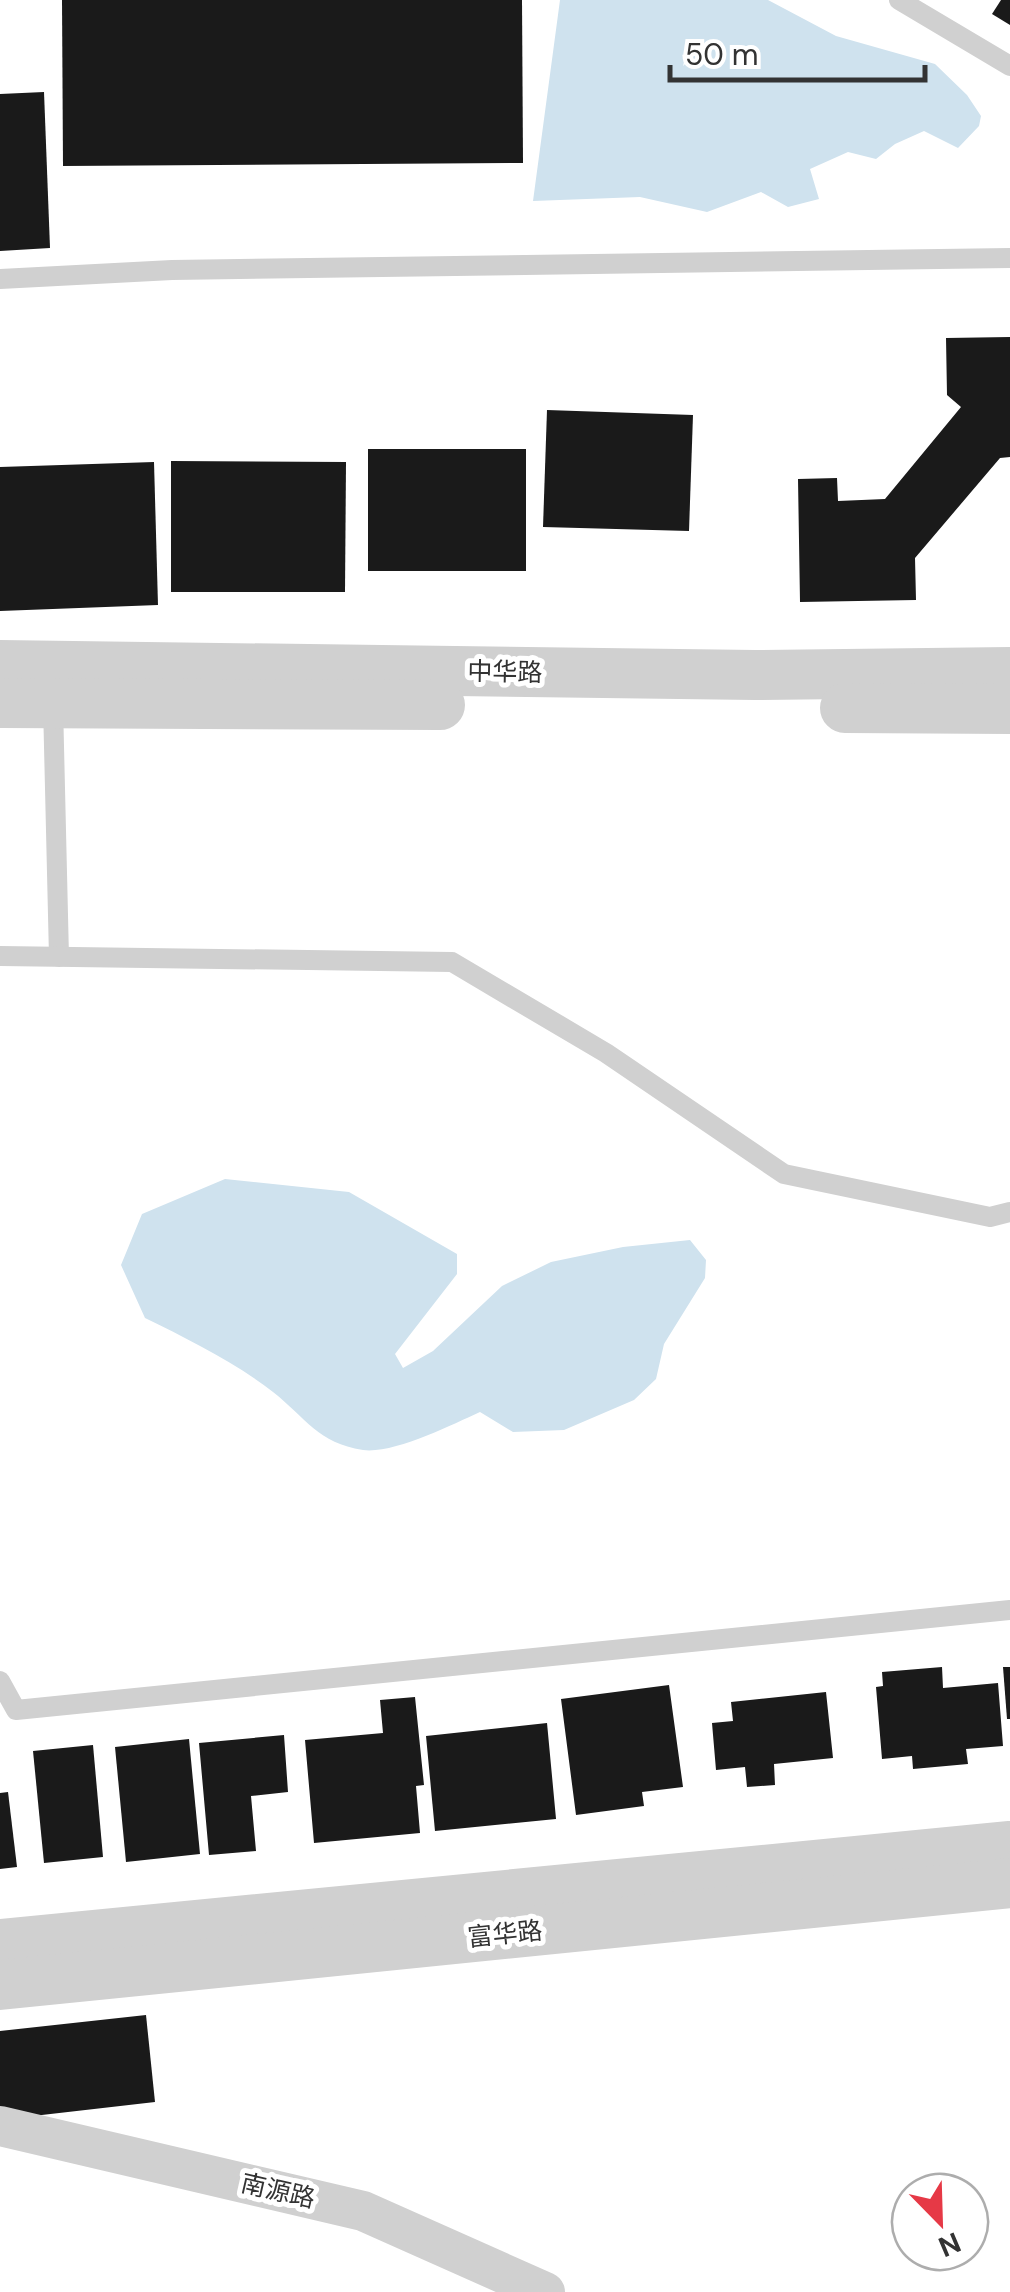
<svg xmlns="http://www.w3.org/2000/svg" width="1010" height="2292" font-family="'DM Sans','Noto Sans SC',sans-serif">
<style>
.water{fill:#cfe2ee}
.building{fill:#1a1a1a}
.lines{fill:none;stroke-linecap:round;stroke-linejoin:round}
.service{stroke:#d0d0d0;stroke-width:20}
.minor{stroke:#d0d0d0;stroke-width:40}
.tertiary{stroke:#d0d0d0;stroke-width:50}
.labels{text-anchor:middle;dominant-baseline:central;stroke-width:10;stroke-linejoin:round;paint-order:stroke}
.street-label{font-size:25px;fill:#333;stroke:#fff}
</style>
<rect width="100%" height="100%" fill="#fff"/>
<!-- water -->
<g class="water">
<path d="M560 0H768L836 36 935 64 967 95 981 116 979 126 958 148 924 131 895 144 876 159 848 152 810 169 819 199 788 207 761 192 707 212 640 197 533 201Z"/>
<path d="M225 1179 349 1192 457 1254V1274L395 1354 403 1368 433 1351 502 1286 551 1262 623 1247 690 1240 706 1260 705 1278 664 1344 656 1379 634 1400 564 1430 513 1432 480 1412C451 1425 394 1454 363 1450 318 1443 306 1418 273 1392 236 1363 188 1339 145 1318L121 1265 142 1214Z"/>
</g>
<!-- building -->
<g class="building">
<path d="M62 0H522L523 163 63 166Z"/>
<path d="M1001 0H1010V25L992 14Z"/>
<path d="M44 92 50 248 0 251V94Z"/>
<path d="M1010 337V457L1000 458 915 558 916 600 800 602 798 479 837 478 838 501 885 499 961 407 947 395 946 338Z"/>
<path d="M547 410 693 415 689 531 543 527Z"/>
<rect x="368" y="449" width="158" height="122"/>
<path d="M171 461 346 462 345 592H171Z"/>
<path d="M154 462 158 605 0 611V467Z"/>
<path d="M942 1667 943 1688 998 1683 1003 1746 966 1749 968 1764 913 1769 912 1756 882 1759 876 1687 883 1686 882 1672Z"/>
<path d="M1003 1667H1010V1719H1007Z"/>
<path d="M669 1685 683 1787 642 1792 644 1806 576 1815 561 1699Z"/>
<path d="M826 1692 833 1758 774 1764 775 1785 747 1787 745 1767 716 1770 712 1723 733 1721 731 1702Z"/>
<path d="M415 1697 424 1785 416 1786 420 1833 314 1843 305 1740 383 1733 380 1700Z"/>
<path d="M547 1723 556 1819 435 1831 426 1736Z"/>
<path d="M284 1735 288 1792 251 1796 256 1851 209 1855 199 1743Z"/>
<path d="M189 1739 200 1854 126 1862 115 1747Z"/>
<path d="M93 1745 103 1857 44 1863 33 1751Z"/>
<path d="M8 1792 17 1867 0 1869V1793Z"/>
<path d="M146 2015 155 2102 7 2119 0 2116V2031Z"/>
</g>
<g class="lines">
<!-- service -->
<g class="service">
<path d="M899 0 1010 66"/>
<path d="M0 279 172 270 1010 258"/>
<path d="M53 704 59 957"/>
<path d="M0 956 452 962 606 1053 784 1174 990 1217 1010 1212"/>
<path d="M0 1681 16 1710 1010 1610"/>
</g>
<!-- minor -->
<path class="minor" d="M0 2126 363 2211 545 2292"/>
<!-- tertiary -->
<g class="tertiary">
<path d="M0 665 755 675 1010 672"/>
<path d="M0 703 440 705"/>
<path d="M845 708 1010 709"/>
<path d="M0 1944 1010 1846"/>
<path d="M0 1985 1010 1883"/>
</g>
</g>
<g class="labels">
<!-- street labels -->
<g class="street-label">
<text transform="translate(505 672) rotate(1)">中华路</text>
<text transform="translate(505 1934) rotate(-6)">富华路</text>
<text transform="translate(278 2191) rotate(13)">南源路</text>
</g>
</g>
<!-- north arrow -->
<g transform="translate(940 2222) rotate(157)"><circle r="48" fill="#ffffff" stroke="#adadad" stroke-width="2.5"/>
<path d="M0-8L18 38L0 25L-18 38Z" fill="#e63946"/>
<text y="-15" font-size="28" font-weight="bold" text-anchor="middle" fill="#333333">N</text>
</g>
<!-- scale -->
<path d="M670 65v15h255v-15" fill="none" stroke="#333333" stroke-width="5"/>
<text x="685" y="65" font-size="30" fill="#333333" stroke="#ffffff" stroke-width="8" paint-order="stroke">50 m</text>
</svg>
